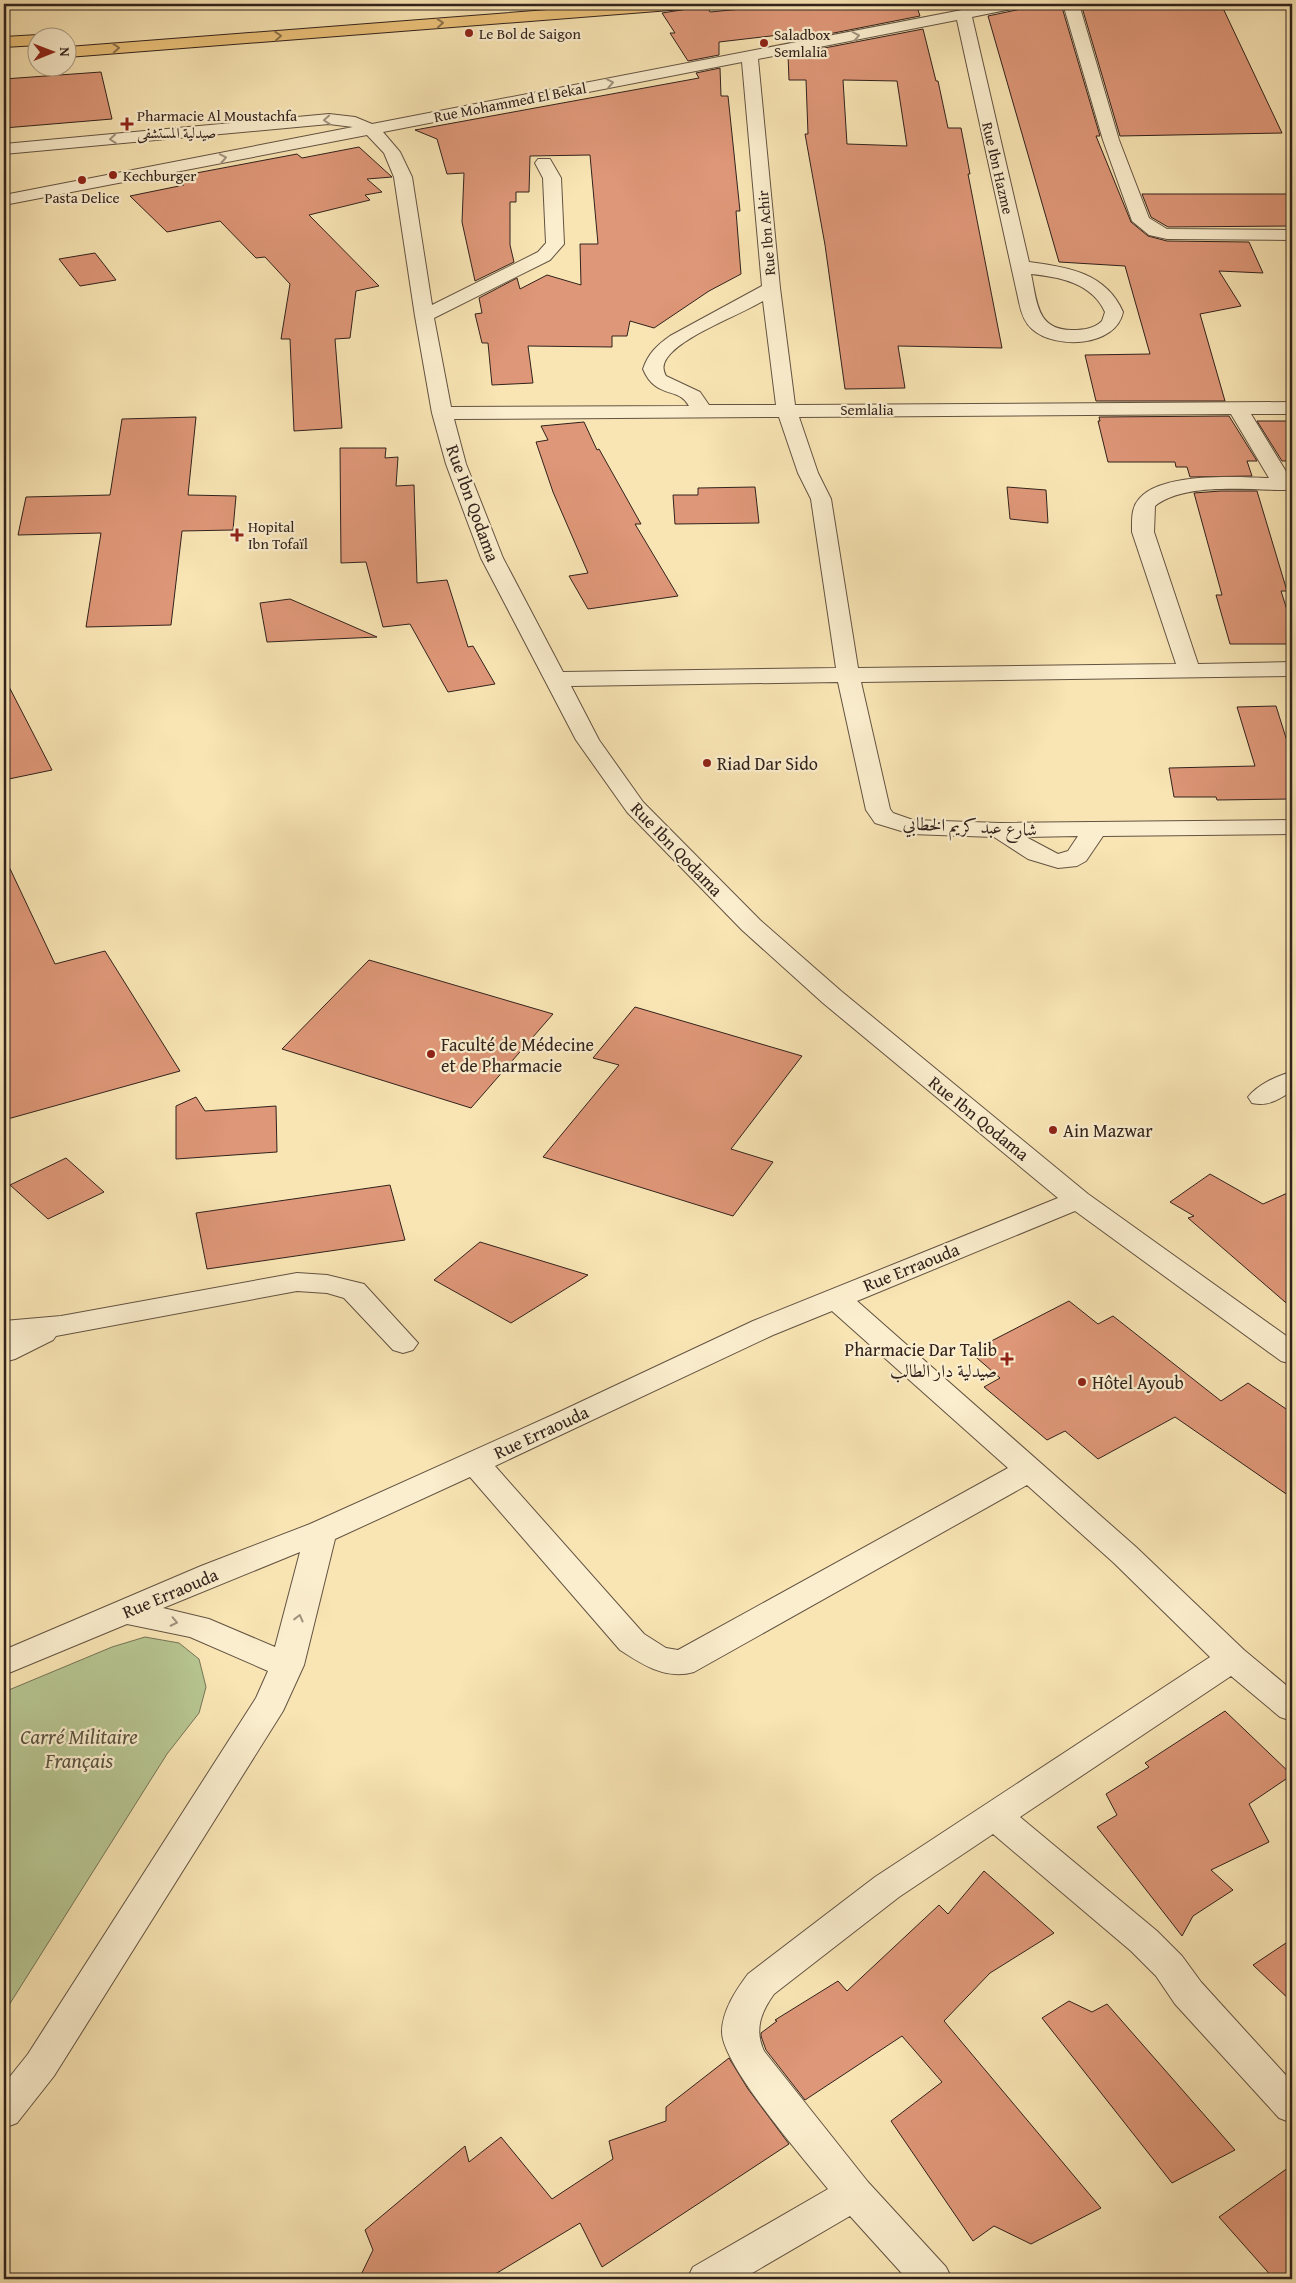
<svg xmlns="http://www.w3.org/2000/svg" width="1296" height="2283" font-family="'Gentium Book Plus',Amiri,serif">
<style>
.green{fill:#b7c692;stroke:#747457}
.building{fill:#de9778;stroke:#31221c;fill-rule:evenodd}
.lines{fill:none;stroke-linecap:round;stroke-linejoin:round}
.street-casing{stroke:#635342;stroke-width:2}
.primary-casing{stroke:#31221c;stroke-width:2}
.street{fill:#fbeece;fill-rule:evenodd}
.primary{fill:#ecc27a;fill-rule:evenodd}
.oneway{stroke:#8e724b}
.oneway2{stroke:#a0927e}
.poi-dot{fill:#8f2418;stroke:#fbeece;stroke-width:2}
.labels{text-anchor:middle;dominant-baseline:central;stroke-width:4.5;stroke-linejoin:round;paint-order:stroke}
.far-poi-label{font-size:15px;fill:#31221c;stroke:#fbeece;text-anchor:start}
.far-street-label{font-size:15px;fill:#31221c;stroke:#fbeece}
.street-label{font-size:18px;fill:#31221c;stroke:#fbeece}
.poi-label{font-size:18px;fill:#31221c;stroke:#fbeece;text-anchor:start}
.near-park-label{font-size:21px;font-style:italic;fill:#59533f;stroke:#fbeece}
</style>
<rect width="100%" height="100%" fill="#f9e5b4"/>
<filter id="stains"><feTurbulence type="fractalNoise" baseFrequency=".004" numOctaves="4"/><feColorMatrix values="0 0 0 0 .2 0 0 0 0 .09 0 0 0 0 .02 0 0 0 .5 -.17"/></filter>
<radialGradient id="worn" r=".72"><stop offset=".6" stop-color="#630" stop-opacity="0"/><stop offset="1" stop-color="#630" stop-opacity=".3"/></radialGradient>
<!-- green -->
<path class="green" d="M145 1637 179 1643 199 1659 206 1687 199 1713 167 1754 4 2013V1692L112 1647Z"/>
<!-- building -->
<g class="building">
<path d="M794 4H916L920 16 788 42V34L719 42V55L688 61 670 33H675L662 13 707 6 710 12Z"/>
<path d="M1026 4H1061L1100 136H1096L1131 222 1148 236 1167 241 1249 242 1263 273 1219 271 1241 306 1200 314 1225 401H1096L1085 355 1150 354 1125 266 1059 262 988 16 1021 9Z"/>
<path d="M1081 4H1221L1282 133 1120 136Z"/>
<path d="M923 29 936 81H938L948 128H961L970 174H968L1002 348 898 346 905 388 845 389 825 245 805 134H808L806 80H789L788 55ZM843 80 897 81 907 146 847 144Z"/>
<path d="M720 68 721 96H728L740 211H736L741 274 709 291 654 328 630 321 627 336H612V347L528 346 533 383 492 385 488 343H482L475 314 482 313 479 298 517 278 520 289 547 275 581 285 580 244H598L590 155 530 156 529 192H516V202H510V245L514 262 475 281 462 222 464 173 447 174 437 139 415 130 699 78 696 73Z"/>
<path d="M101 72 112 119 4 128V79Z"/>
<path d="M359 147 392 177 367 179 382 192 365 195 370 200 309 215 379 286 356 291 350 338 335 339 342 428 294 431 290 339H281L290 284 265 257 256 258 220 221 167 232 130 196 184 185 175 177 297 154 302 158Z"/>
<path d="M1142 194H1292V226L1168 227 1151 217Z"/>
<path d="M95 253 116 280 80 286 59 259Z"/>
<path d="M1229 416 1257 461H1247L1252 476 1190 477 1187 467H1176L1175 462H1108L1098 421H1100L1099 417Z"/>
<path d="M196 417 188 495 236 496 233 530 182 531 171 625 86 627 101 533 18 535 26 497 110 495 122 419Z"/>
<path d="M1257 421H1292V461H1282Z"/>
<path d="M584 422 597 450 599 449 641 524H635L678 596 588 609 569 576 588 573 553 492 536 442 548 440 541 426Z"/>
<path d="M340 448H386L385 458 398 457 396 486 414 485 417 583 447 580 468 647 473 646 495 684 448 692 410 624 383 627 366 562 341 563Z"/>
<path d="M755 487 759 523 675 524 673 495H698V488Z"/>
<path d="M1007 487 1046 490 1048 523 1010 519Z"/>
<path d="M1221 491H1257L1287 591H1281L1292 626V644H1230L1216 595H1222L1194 493Z"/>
<path d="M290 599 377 637 267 642 260 603Z"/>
<path d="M4 677 52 770 4 780Z"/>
<path d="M1276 706 1292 757V799L1217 800 1216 797H1174L1169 768 1255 766 1237 707Z"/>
<path d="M4 856 55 964 105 951 180 1071 4 1120Z"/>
<path d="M369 960 553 1014 471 1108 282 1049Z"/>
<path d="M635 1007 802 1056 731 1149 773 1162 733 1216 543 1157 619 1065 593 1058Z"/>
<path d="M196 1097 205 1111 276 1106 277 1152 176 1159V1106Z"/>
<path d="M66 1158 104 1192 48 1219 10 1185Z"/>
<path d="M1210 1174 1263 1204 1292 1191V1308L1188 1218 1194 1216 1170 1202Z"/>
<path d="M390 1185 405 1240 207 1269 196 1213Z"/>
<path d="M480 1242 588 1275 511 1323 434 1280Z"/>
<path d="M1069 1301 1098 1324 1113 1316 1221 1401 1248 1383 1292 1413V1498L1175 1417 1098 1459 1065 1431 1047 1440 984 1387 1000 1378 970 1352Z"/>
<path d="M1225 1711 1292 1775 1249 1804 1269 1842 1211 1870 1233 1890 1193 1916 1182 1936 1097 1827 1117 1815 1106 1794 1149 1767 1145 1763Z"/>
<path d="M984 1871 1054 1933 990 1973 944 2021 1101 2208 1031 2244 994 2226 973 2241 891 2121 942 2082 902 2036 805 2100 766 2050 761 2036V2033L777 2021 775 2020 838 1981 847 1991 939 1905 948 1914Z"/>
<path d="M1292 1939V2002L1253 1965Z"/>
<path d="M1069 2001 1092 2012 1107 2004 1235 2150 1172 2183 1042 2018Z"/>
<path d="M729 2058 748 2089 789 2144 602 2267 580 2223 487 2279H359L373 2250 365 2230 465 2146 469 2162 501 2137 552 2199 613 2159 609 2141 666 2121V2107Z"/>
<path d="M1292 2165V2279H1274L1219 2217Z"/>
</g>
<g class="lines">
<defs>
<g id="street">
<path d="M993 4H1024L1021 7 972 17 1029 262C1068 267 1106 273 1123 312 1116 347 1055 350 1032 329 1024 322 1021 312 1019 302L957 20 758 59 780 288 795 405 1292 402V414H1251L1290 478H1292V490C1253 491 1187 481 1155 506L1154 532 1198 664 1292 662V676L861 682 890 809 893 813 913 820 1000 823 1292 820V834L1103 836 1086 861 1077 866 1058 868 1028 859 994 837 911 834 875 823 866 810 838 682 571 686 599 740 643 802 760 920 841 991 1088 1194 1292 1340V1364L1281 1361 1075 1211 857 1301 1136 1547 1244 1650 1292 1690V1721L1280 1717 1231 1676 1020 1817 1157 1931 1182 1956 1201 1982 1292 2082V2123L1279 2118 1175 2004 1156 1976 1131 1951 993 1834 899 1897 774 1994C761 2012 754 2030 764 2051L868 2182 946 2267 952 2279H907L850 2216 742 2279H687L693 2267 828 2189C804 2159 722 2065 722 2032 722 2011 736 1990 748 1974L875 1877 1210 1657 1114 1563 1027 1485 694 1672C666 1680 643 1665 620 1650L470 1477 335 1539 304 1665 283 1711 54 2076 17 2123 4 2128V2084L28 2054 256 1698 268 1671 190 1637 127 1624 4 1675V1650L201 1566 310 1524 557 1413 753 1321 1058 1198 823 1003 742 930 627 812 576 740 481 558 446 464 432 413 415 316 394 177 384 153 367 135 4 205V195L353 127 329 124 4 154V144L329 114 355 117 372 124ZM742 62 762 286 670 336C657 345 648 354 643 369 656 400 679 386 689 406L451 407 434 318 550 260 564 244 561 178 550 159H538L535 163 543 178 546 243 538 252 432 305 412 177 400 152 383 132ZM1031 274C1060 277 1092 283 1105 312L1102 321C1094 329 1083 330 1072 330 1036 330 1037 301 1031 274ZM763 301 776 405H709L700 392 666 376C663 370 662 365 667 358 682 336 738 316 763 301ZM1231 414 1269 478C1236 477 1161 472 1139 499 1131 508 1132 520 1132 532L1176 664 858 668 831 499 818 473 799 417ZM779 417 798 473 811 499 836 668 563 672 503 558 466 464 454 419ZM1078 836 1068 851 1058 854 1026 837ZM832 1311 1008 1468 678 1650 666 1648 644 1634 495 1466 773 1335ZM300 1552 275 1647 209 1619 163 1608Z"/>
<path d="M1063 4H1079L1119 140 1149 218 1167 229 1292 230V240L1167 239 1149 235 1132 221 1103 140Z"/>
<path d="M1292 1072V1091C1279 1099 1268 1107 1252 1103L1248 1097C1257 1085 1278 1075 1292 1072Z"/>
<path d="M297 1273 327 1275 364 1284 418 1343 413 1350 403 1353 393 1350 344 1298 327 1293 297 1291 56 1336 53 1340 15 1359 4 1362V1321L61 1316Z"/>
</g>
<g id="primary">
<path d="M626 4H691L683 9 68 57V47Z"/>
<path d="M38 35 44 38H38V45L4 47V37Z"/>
</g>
</defs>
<!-- street casing -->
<use href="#street" class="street-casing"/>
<!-- primary casing -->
<use href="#primary" class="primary-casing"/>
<!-- street -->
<use href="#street" class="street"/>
<!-- primary -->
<use href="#primary" class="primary"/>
</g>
<!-- one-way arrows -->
<defs><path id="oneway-chevron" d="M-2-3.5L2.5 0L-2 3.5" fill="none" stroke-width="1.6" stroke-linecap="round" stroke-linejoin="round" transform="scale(1.25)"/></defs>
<g class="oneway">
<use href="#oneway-chevron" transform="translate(440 23) rotate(-4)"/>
<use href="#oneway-chevron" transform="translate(278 36) rotate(-4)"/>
<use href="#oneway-chevron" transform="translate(116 48) rotate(-4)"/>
</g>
<g class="oneway2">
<use href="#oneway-chevron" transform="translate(856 36) rotate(-11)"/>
<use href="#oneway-chevron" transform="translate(610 83) rotate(-11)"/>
<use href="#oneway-chevron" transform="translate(327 120) rotate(176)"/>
<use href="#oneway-chevron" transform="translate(113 139) rotate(175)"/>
<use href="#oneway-chevron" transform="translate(223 158) rotate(-11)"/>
<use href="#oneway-chevron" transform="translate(299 1618) rotate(-76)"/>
<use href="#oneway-chevron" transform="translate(174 1622) rotate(12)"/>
</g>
<!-- markers -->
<g class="poi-dot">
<circle cx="469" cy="33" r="5"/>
<circle cx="764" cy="43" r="5"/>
<path d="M124.5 116.5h5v5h5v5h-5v5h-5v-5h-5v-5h5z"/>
<circle cx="113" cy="175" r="5"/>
<circle cx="82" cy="180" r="5"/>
<path d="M234.5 527.5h5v5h5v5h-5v5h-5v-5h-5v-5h5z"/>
<circle cx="707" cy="763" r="5"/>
<circle cx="431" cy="1054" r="5"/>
<circle cx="1053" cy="1130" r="5"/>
<path d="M1004.5 1351.5h5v5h5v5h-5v5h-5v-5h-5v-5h5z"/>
<circle cx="1082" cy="1382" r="5"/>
</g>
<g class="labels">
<!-- far-poi labels -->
<g class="far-poi-label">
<text x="479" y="33">Le Bol de Saigon</text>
<text x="774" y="34">Saladbox<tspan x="774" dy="17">Semlalia</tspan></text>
<text x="137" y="115">Pharmacie Al Moustachfa<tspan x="137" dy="17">صيدلية المستشفى</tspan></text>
<text x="123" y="175">Kechburger</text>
<text x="82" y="197" text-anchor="middle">Pasta Delice</text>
<text x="248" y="526">Hopital<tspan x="248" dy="17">Ibn Tofaïl</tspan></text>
</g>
<!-- far-street labels -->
<g class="far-street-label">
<text transform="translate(510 102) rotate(-11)">Rue Mohammed El Bekal</text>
<text transform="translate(998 168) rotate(77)">Rue Ibn Hazme</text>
<text transform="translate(766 233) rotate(-95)">Rue Ibn Achir</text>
<text x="867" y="409">Semlalia</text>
</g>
<!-- street labels -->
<g class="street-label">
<text transform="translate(473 503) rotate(70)">Rue Ibn Qodama</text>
<text transform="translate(970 826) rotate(3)">شارع عبد كريم الخطابي</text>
<text transform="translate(677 849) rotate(46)">Rue Ibn Qodama</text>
<text transform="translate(979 1118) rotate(39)">Rue Ibn Qodama</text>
<text transform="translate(911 1267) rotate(-22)">Rue Erraouda</text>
<text transform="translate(541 1432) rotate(-25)">Rue Erraouda</text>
<text transform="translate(170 1593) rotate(-23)">Rue Erraouda</text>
</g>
<!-- poi labels -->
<g class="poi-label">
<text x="717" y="763">Riad Dar Sido</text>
<text x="441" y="1044">Faculté de Médecine<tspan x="441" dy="21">et de Pharmacie</tspan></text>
<text x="1063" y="1130">Ain Mazwar</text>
<text x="997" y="1349" text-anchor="end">Pharmacie Dar Talib<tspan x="997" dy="21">صيدلية دار الطالب</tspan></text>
<text x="1092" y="1382">Hôtel Ayoub</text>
</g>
<!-- near-park labels -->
<g class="near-park-label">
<text x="79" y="1736">Carré Militaire<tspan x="79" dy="24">Français</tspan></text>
</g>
</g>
<!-- margin -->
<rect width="1296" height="2283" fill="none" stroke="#f9e5b4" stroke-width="20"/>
<rect x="5" y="5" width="1286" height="2273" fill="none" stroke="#31221c" stroke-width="2.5"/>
<rect x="10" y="10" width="1276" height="2263" fill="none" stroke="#31221c"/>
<!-- north arrow -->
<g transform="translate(52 52) rotate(89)"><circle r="24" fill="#fbeece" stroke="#aa9c87"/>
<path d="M0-4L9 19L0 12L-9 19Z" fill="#8f2418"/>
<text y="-8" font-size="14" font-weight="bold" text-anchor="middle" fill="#31221c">N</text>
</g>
<rect width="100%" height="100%" filter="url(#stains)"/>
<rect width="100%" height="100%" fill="url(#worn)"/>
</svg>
